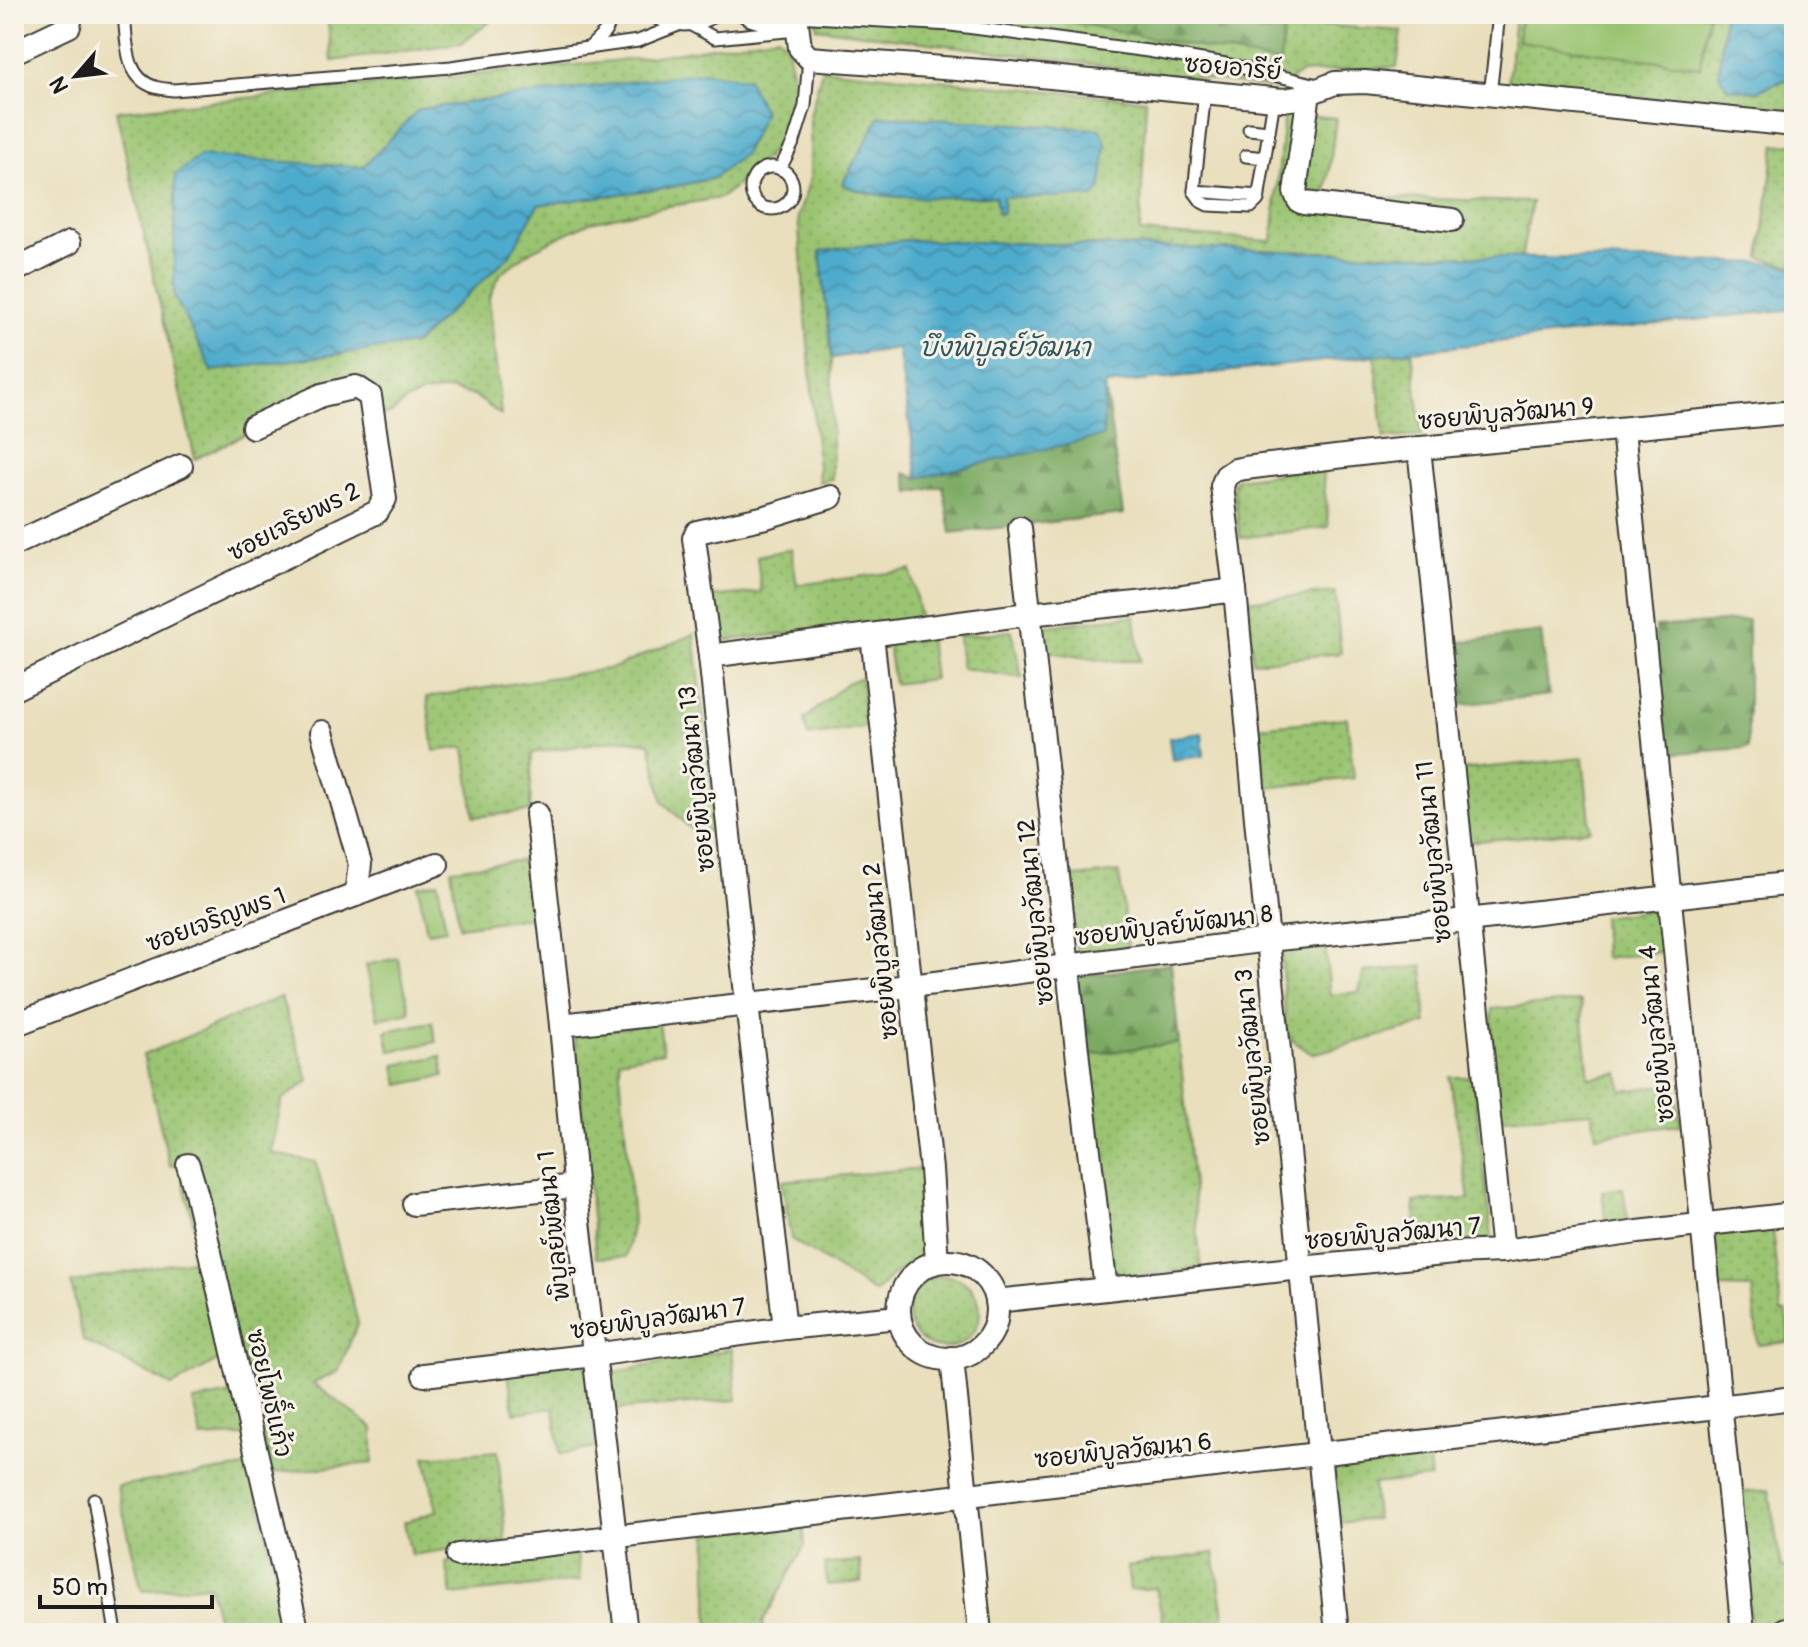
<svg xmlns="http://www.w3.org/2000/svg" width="1808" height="1647" font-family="Pangolin,'Playpen Sans Thai',sans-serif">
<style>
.grass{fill:url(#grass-dots);stroke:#5b7046;stroke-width:2}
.forest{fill:url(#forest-firs);stroke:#4c6340;stroke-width:2}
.park{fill:#9ac471;stroke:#5b7046;stroke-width:2}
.water{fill:url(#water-waves);stroke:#356474;stroke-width:2}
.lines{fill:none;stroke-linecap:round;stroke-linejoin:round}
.lane-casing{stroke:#3b3934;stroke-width:15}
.street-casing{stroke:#3b3934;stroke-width:26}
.secondary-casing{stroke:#3b3934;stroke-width:34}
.lane{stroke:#fff;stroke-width:11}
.street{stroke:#fff;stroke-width:22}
.secondary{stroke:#fff;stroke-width:30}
.labels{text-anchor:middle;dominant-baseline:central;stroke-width:6;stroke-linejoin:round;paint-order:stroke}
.street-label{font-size:24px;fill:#1c1c1c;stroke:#f7f3e8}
.water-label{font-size:26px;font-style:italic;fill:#305663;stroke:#f7f3e8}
</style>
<defs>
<pattern id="grass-dots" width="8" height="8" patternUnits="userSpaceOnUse" patternTransform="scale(2)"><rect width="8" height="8" fill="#9ac471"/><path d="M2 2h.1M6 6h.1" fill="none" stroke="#84a861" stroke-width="1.8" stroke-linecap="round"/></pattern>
<pattern id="forest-firs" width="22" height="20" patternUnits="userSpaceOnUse" patternTransform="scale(2)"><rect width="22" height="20" fill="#7baa63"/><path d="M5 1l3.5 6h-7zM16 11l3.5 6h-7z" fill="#648a51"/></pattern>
<pattern id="water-waves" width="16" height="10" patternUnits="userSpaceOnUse" patternTransform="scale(2)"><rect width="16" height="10" fill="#4eaccd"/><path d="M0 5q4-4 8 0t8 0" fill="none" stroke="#408ba6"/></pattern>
</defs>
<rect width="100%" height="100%" fill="#f7f3e8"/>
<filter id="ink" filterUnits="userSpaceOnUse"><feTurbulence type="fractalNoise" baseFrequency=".0125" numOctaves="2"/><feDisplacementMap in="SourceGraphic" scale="16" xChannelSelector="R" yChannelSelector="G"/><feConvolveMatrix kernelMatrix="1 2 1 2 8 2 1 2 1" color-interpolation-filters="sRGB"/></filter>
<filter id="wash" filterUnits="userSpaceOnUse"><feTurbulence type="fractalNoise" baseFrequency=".006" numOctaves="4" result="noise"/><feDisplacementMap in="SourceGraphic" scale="32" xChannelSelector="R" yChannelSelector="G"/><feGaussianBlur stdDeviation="1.8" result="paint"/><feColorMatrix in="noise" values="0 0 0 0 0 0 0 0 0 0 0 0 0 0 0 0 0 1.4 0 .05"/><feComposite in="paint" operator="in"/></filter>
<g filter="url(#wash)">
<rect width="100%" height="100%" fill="#e9dfbc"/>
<!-- grass -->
<g class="grass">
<path d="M327 14H500L462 43 332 61Z"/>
<path d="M815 14H1291V23L1402 31 1397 67 1301 73 1279 89 817 28Z"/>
<path d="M1515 14H1521L1518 40 1700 66 1708 14H1724L1719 75 1728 89 1758 91 1784 80 1794 81V114L1508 85Z"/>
<path d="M778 36 787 45 795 90 791 127 766 158 739 184 720 198 657 208 590 222 532 250 501 273 489 298 501 415 475 396 451 390 424 393 406 401 392 413 375 418 365 376 195 459 116 111 642 58Z"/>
<path d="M822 69 1146 100 1140 232 1272 241 1284 113 1336 118 1326 196 1532 202 1521 258 907 240 820 251 832 358V479L819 482 798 216 810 179V116Z"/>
<path d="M1794 144V266L1760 258 1775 145Z"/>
<path d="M1412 351 1422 436 1384 438 1375 355Z"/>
<path d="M1322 468 1329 527 1240 538 1233 483 1237 479Z"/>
<path d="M791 549 797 585 911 570 920 619 722 641 711 597 761 592 757 556Z"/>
<path d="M1335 592 1341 653 1253 662 1246 601Z"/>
<path d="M1135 615 1140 661H1105L1043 651 1039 627Z"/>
<path d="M1012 631 1022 678 961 668 958 636Z"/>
<path d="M694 634 717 831H693L663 802 650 743 621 739 532 753 530 811 474 817 465 747 434 751 427 697 613 668Z"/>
<path d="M929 638 934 679 894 684 888 644Z"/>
<path d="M862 677 866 727 808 736 804 720 846 683Z"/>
<path d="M1347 718 1354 778 1266 788 1259 727Z"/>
<path d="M1583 758 1591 830 1468 842 1460 770Z"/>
<path d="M531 859 539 916 459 927 451 869Z"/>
<path d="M1119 872 1128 947 1077 953 1068 878Z"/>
<path d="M1658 909 1661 952 1604 958 1602 917Z"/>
<path d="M1325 943 1330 995 1359 992 1364 972 1423 966 1426 1024 1312 1054 1286 1036 1281 948Z"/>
<path d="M281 997 309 1081 282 1100 271 1153 316 1162 358 1323 338 1372 313 1383 373 1428V1463L271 1473 262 1435 201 1438 193 1401 249 1391 243 1367 219 1360 172 1386 83 1340 71 1283 202 1258 179 1165 170 1166 143 1055Z"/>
<path d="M1581 1001 1589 1078 1619 1073 1622 1091 1675 1084 1681 1125 1596 1136 1592 1112 1502 1118 1492 1076V1009Z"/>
<path d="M659 1022 663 1052 619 1060 633 1221 626 1257 596 1258 575 1036Z"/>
<path d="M1179 1043 1201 1268 1114 1279 1086 1055Z"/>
<path d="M1450 1077H1473L1492 1238 1418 1248 1414 1202 1469 1199Z"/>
<path d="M923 1168 927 1253 916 1263 893 1275 875 1293 791 1239 782 1181Z"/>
<path d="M1623 1188 1628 1222 1606 1225 1602 1191Z"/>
<path d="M1772 1229 1781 1312H1786L1789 1342 1758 1345 1752 1288 1719 1287 1714 1237 1718 1234Z"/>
<circle cx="944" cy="1312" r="36"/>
<path d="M732 1349 737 1400 614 1410 606 1378 611 1373Z"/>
<path d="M584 1361 597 1448 560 1454 554 1408 514 1413 508 1372Z"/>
<path d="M498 1451 506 1542 411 1555 404 1522 437 1511 425 1457Z"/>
<path d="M1428 1454 1431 1478 1373 1484 1376 1519 1339 1523 1334 1471 1341 1465Z"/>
<path d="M252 1466 288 1633H221L209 1585 142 1591 117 1486Z"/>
<path d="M1769 1490 1781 1568 1794 1567V1621L1751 1627 1737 1493Z"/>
<path d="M803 1521 805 1545 763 1622 765 1633H709L707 1565 708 1534Z"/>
<path d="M576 1546 580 1581 452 1595 446 1562Z"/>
<path d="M1214 1553 1227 1633H1165L1156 1588 1130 1590 1127 1566Z"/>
<path d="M860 1561 862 1582 827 1585 825 1564Z"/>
</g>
<!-- forest -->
<g class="forest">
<path d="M1066 14H1285L1280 63 1065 21Z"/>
<path d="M1105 385 1123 514 951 533 943 486 910 493 905 473 918 478Z"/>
<path d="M1748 620V748L1664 754 1655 627Z"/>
<path d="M1541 632 1549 695 1458 705 1451 643Z"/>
<path d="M1171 963 1179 1043 1086 1055 1076 977Z"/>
</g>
<!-- park -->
<g class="park">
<path d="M1521 14H1708L1700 67 1518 41Z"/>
<path d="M438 882 446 929 427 932 418 886Z"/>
<path d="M398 958 410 1012 378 1019 366 965Z"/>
<path d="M432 1022 436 1042 390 1051 386 1031Z"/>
<path d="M441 1056 444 1076 399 1085 395 1065Z"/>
</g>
<!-- water -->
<g class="water">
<path d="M1724 14H1794V81L1784 80 1758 91 1728 89 1719 75Z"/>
<path d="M705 72 748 79 764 113 744 154 714 178 672 187 538 205 510 255 415 344 212 371 174 296 175 175 200 156 363 167 419 109Z"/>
<path d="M880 116 1100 129 1106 144 1101 189 1094 197H1003V213L998 214 995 196C950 196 881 204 842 184Z"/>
<path d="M907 240 1488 257 1773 263 1794 268V309L1105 385 1103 436 918 478 898 348 832 358 820 251Z"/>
<path d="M1202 733 1204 756 1172 760 1169 738Z"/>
</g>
</g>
<g filter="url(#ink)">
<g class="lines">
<defs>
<g id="lane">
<path d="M124 14C127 40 124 78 155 87 161 89 168 89 174 90L451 67 638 41 681 24"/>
<path d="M649 14C670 28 696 29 717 14"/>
<path d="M742 14C754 28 779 22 797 22"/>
<path d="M796 16 951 25 1148 51 1226 64 1318 85"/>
<path d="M691 25 715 38 797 30"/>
<path d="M590 47 605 32 615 14"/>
<path d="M1205 92 1194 191 1202 202 1208 205 1251 207 1258 200 1274 100"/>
<path d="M1490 95 1499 14"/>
<path d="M1249 129 1269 131"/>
<path d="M1246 156 1265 158"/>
<circle cx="772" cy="188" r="21"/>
<path d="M780 169 794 141 805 106 809 58"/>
<path d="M1194 191 1259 196"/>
<path d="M94 1499 116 1633"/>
</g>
<g id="street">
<path d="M796 14 800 48 809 58 1010 73 1283 100 1297 98 1335 83 1365 82 1794 125"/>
<path d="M14 52 69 26 70 21 67 14"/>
<path d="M1309 93 1295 192 1299 201 1304 203 1452 220"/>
<path d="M14 271 69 243"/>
<path d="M1623 429 1743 1633"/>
<path d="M1419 448 1503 1251"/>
<path d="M1020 528 1080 1078 1106 1289"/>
<path d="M14 544 181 466"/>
<path d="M872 635 931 1169 937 1262"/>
<path d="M710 656 1028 614 1146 602 1235 590"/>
<path d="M14 689 377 512 385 499 370 396 356 387 322 395 253 427"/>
<path d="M322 732 360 864 356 895"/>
<path d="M537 814 561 1025 577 1204 626 1633"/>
<path d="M14 1025C154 970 296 918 437 864"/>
<path d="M561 1025 919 985 1268 940 1467 920 1794 883"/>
<path d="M188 1165 196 1192 298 1633"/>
<path d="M414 1204 575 1186"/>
<circle cx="948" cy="1310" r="49"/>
<path d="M996 1301 1301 1268 1454 1253 1503 1251 1638 1232 1794 1214"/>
<path d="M785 1328 747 1004 710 656 694 538 697 532 766 517 831 497"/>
<path d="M952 1358 980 1633"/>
<path d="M424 1375 594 1355 785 1328 899 1317"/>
<path d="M458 1555 1794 1398"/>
<path d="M1337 1633 1256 819 1235 590 1222 486 1226 476 1235 470 1245 468 1369 453 1794 412"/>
</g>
<path id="secondary" d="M1787 1633 1794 1632"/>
</defs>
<!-- lane casing -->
<use href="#lane" class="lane-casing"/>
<!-- street casing -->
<use href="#street" class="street-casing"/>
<!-- secondary casing -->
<use href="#secondary" class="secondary-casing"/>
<!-- lane -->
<use href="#lane" class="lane"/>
<!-- street -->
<use href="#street" class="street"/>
<!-- secondary -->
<use href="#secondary" class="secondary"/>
</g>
</g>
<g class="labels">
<!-- street labels -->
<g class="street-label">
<text transform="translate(1233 68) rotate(5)">ซอยอารีย์</text>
<text transform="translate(1506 414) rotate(-5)">ซอยพิบูลวัฒนา 9</text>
<text transform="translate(294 522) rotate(-27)">ซอยเจริยพร 2</text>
<text transform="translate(697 779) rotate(-96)">ซอยพิบูลวัฒนา 13</text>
<text transform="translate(1434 852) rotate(-96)">ซอยพิบูลวัฒนา 11</text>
<text transform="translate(1036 912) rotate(-96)">ซอยพิบูลวัฒนา 12</text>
<text transform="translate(216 920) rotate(-20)">ซอยเจริญพร 1</text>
<text transform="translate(1174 926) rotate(-7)">ซอยพิบูลย์พัฒนา 8</text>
<text transform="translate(881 951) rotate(-96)">ซอยพิบูลวัฒนา 2</text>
<text transform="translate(1657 1034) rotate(-96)">ซอยพิบูลวัฒนา 4</text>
<text transform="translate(1253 1057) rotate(-96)">ซอยพิบูลวัฒนา 3</text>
<text transform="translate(554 1226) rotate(-96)">พิบูลย์พัฒนา 1</text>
<text transform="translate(1393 1234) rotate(-5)">ซอยพิบูลวัฒนา 7</text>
<text transform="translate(658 1319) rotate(-8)">ซอยพิบูลวัฒนา 7</text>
<text transform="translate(269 1393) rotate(77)">ซอยโพธิ์แก้ว</text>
<text transform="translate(1123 1451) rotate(-6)">ซอยพิบูลวัฒนา 6</text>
</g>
<!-- water labels -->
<g class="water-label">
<text x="1005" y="348">บึงพิบูลย์วัฒนา</text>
</g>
</g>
<!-- margin -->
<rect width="1808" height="1647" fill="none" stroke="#f7f3e8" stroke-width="48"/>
<!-- north arrow -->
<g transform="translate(76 76) rotate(242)" stroke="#f7f3e8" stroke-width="6" paint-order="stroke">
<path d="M0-6L14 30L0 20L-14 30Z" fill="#1c1c1c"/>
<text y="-12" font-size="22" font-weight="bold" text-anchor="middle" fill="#1c1c1c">N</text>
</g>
<!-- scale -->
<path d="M40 1595v12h172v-12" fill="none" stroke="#1c1c1c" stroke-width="4"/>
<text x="52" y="1595" font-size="24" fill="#1c1c1c" stroke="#f7f3e8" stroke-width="6" paint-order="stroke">50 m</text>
</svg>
